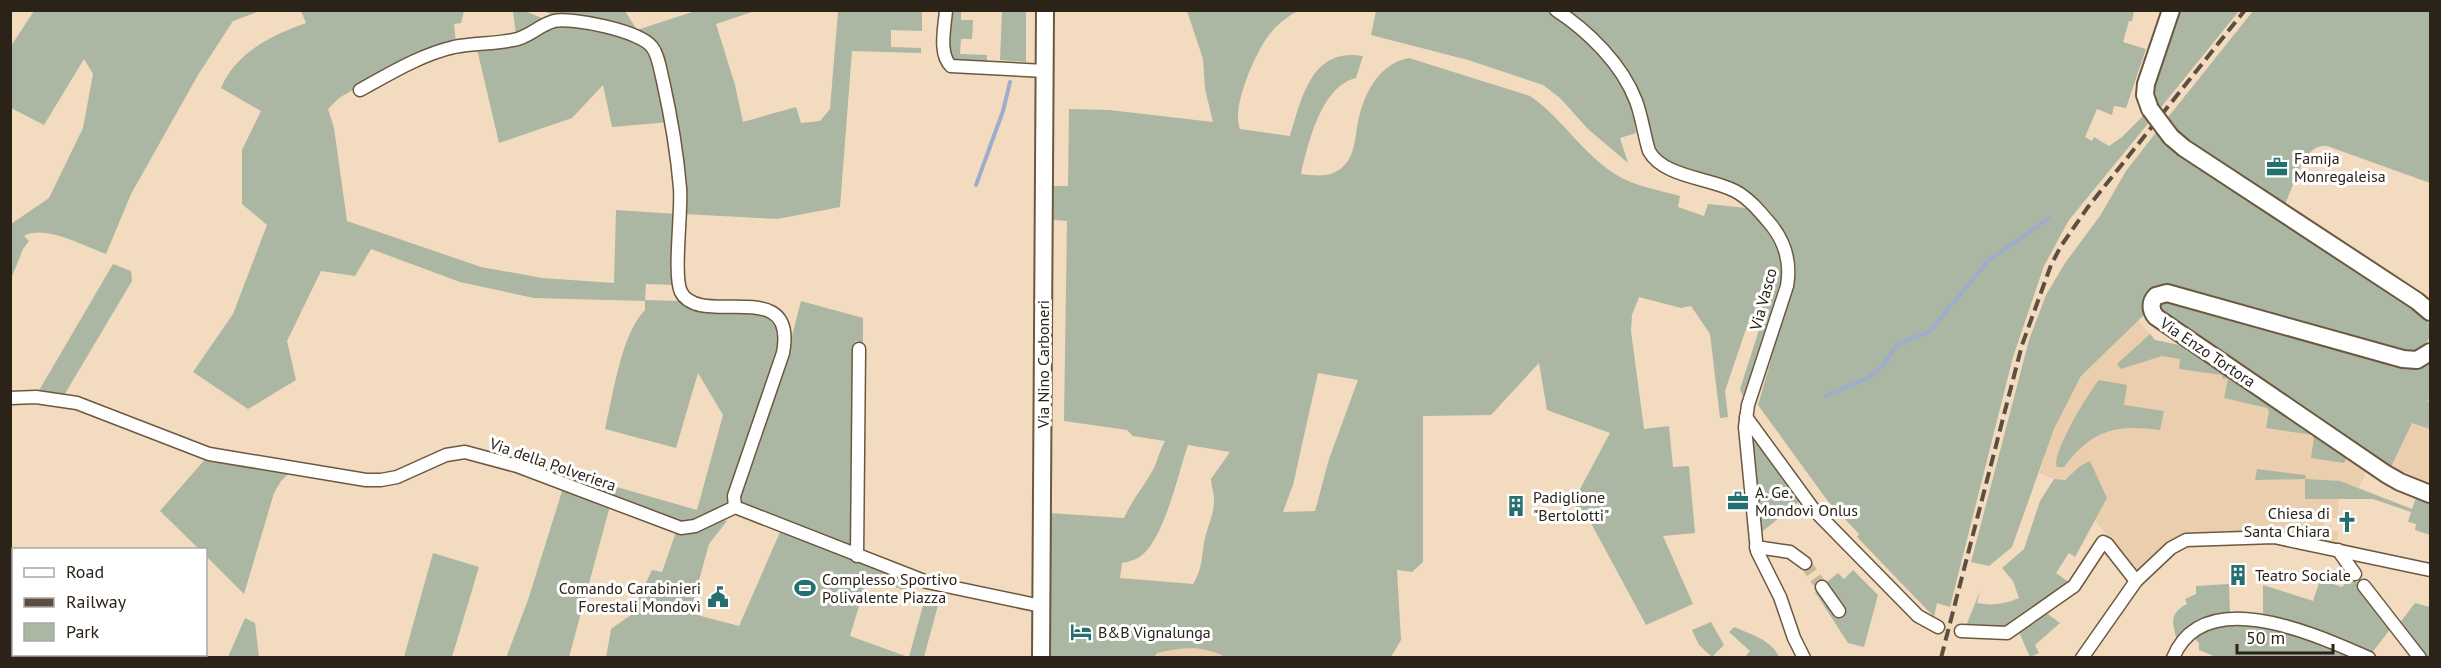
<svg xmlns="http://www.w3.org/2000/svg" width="2441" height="668" font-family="'PT Sans',sans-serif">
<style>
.built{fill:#ebcead}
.green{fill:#abb7a2;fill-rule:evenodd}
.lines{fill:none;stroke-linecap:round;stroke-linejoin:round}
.stream{stroke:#9dadcb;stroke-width:4}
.street-tunnel{stroke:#cbb69e;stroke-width:12;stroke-dasharray:12 6;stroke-linecap:butt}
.street-casing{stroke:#6c583f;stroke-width:15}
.secondary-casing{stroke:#6c583f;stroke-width:20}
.street{stroke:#fff;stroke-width:12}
.secondary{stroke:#fff;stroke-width:16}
.rail{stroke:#5c4f41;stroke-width:4;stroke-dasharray:12 6;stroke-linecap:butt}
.secondary-bridge-casing{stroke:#6c583f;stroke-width:20;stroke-linecap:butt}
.secondary-bridge{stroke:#fff;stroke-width:16}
.labels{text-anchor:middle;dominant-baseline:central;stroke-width:6;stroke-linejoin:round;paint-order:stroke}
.poi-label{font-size:16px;fill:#2b2218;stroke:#fff;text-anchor:start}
.street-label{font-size:16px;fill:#2b2218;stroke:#fff}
</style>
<rect width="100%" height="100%" fill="#f3dbbf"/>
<!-- built -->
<g class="built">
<path d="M2138 320 2155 340 2184 346 2367 470 2359 488 2340 481 2338 518H2324V526H2332V531H2338V540L2334 543 2292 534 2265 531 2201 533 2176 537 2137 573 2095 520 2107 498 2090 462 2064 480 2058 481 2039 473 2054 429 2081 376Z"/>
<path d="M2412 423 2430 429V483L2391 467Z"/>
<path d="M1186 647 1204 648 1222 655 1221 658H1154L1157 653Z"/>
</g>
<!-- green -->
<g class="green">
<path d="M892 10 922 12V31L891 30V47L921 48V53L852 51 840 207 777 219 683 214 649 37C626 21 573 24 543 11H625L637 30 695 11H755L716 24 735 85 743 122 796 107 801 123 820 121 830 109 838 11Z"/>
<path d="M34 11H260L233 21 198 75 131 194 106 254C86 247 44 224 24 236L29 241 23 249 11 279V224L49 198 83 128 93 74 84 59 44 125 11 108V46Z"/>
<path d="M301 11H464L461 23 454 24 456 43 400 62 339 98 328 109 334 128 347 221 481 267 542 278 614 283 616 210 677 214 676 285 646 284 645 300 683 301 721 310 766 315 777 329 779 341 777 354 725 508 693 522 683 523 545 473 547 467 697 510 723 415 698 373 676 448 605 429C613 396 621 334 645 310V301L534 298 460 282 371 249 355 276 321 271 287 341 296 380 248 409 193 372 233 314 267 225 242 204V150L261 111 221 88C235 53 272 35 306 23Z"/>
<path d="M513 11H525L547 20 516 35Z"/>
<path d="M950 11H961V20H973L972 39H961L960 54 987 55V63L959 62 952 59 949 52Z"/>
<path d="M1002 11H1026V62L1000 60Z"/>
<path d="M1187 11H1298C1286 17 1273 28 1266 39 1254 57 1231 108 1240 129L1290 136C1302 98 1311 47 1363 56L1356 78C1321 86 1308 144 1301 174 1311 175 1324 177 1333 173 1358 163 1354 134 1360 113 1367 88 1382 63 1409 58L1530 96C1562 118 1582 153 1615 174 1634 186 1658 190 1680 196L1678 207 1704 216 1708 204 1746 208C1769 232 1785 249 1780 284L1743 397 1740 389 1759 330V319L1749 320 1725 391 1728 417 1720 418 1710 334 1691 306 1681 308 1639 297 1632 315 1631 331 1644 429 1669 426 1673 467 1689 466 1695 533 1663 536 1693 604 1646 625 1585 512 1572 504 1610 433 1547 410 1539 363 1491 415 1423 416V562L1412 572 1397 570 1401 640 1391 657H1221L1222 655C1196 645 1183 648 1157 653L1154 657 1049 658V513L1124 518C1132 500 1145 485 1154 468 1158 459 1159 452 1165 441L1133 436 1127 430 1064 421 1067 221 1053 220V186H1068L1069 109 1109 110 1213 122 1205 89 1203 59ZM1318 373 1358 380 1329 459 1315 511 1283 512 1293 485ZM1188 445 1230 452 1211 479C1211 487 1215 495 1214 502 1214 513 1209 523 1206 534 1201 552 1204 567 1193 584L1120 578 1122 563C1126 562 1132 561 1136 559 1163 547 1178 473 1188 445Z"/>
<path d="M1376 11H1547C1593 40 1630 78 1636 133L1620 138 1628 163 1588 129 1560 98 1543 85 1468 60 1371 35Z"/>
<path d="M1563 11H2134L2132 21H2129L2123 42 2146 49 2126 108 2114 106 2112 115 2097 109 2085 137 2092 141 2094 137 2109 146 2122 137 2146 113 2151 120 2069 220 2044 266 2013 357 1950 607 1937 603 1934 617 1857 537 1859 534 1827 500 1758 405 1796 273C1796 234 1761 192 1725 180 1707 174 1674 170 1660 157 1647 144 1651 121 1643 105 1637 95 1627 86 1619 77 1600 55 1582 33 1563 11Z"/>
<path d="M2179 11H2239L2158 111C2148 79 2169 41 2179 11Z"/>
<path d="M2253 11H2430V183L2327 146C2301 143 2295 189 2283 207L2179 136 2165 121Z"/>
<path d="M560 24 617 33 650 50 669 122 612 127 603 85 572 118 499 143 477 49Z"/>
<path d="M2158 130 2410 303C2426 318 2441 329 2421 349L2404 352 2166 287 2145 304V314L2081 376 2054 429 2012 547 1989 566 1971 562 2029 340 2046 295 2065 263 2100 216 2126 171Z"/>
<path d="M113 264 131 271 132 281 63 397 37 394Z"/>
<path d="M2165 300 2412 368 2430 363V396L2428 401 2430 403V429L2412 423 2391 467 2164 313 2160 306Z"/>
<path d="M801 301 863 318V343L855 341 853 547 745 505 740 499 783 371Z"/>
<path d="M2150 334 2155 340 2184 346 2348 456 2344 463 2311 458 2314 438 2312 435 2266 428 2269 411 2267 408 2224 398 2228 379 2222 378V375L2179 369 2180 359 2162 356 2121 369 2117 364Z"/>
<path d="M2099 380 2127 385 2124 405 2164 411 2160 430C2115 424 2092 430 2064 467H2057C2051 454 2088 393 2099 380Z"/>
<path d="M1750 432 1799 502 1759 534Z"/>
<path d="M207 457 291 471 281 481 274 493 244 594 206 556V550L199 549 160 511Z"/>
<path d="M2090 461 2107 498 2075 557 2069 553 2056 573 2070 583 2063 589 2061 587 2007 628 1966 626 1980 591 1977 603C1992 606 2005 604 2019 598L2013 581 2002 568 2024 549 2040 501 2054 479 2065 480 2080 466Z"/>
<path d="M2257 469 2305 475 2306 479 2340 481 2412 509 2416 498 2430 503V535L2415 530 2416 524 2408 522 2411 512 2373 499H2305V479L2255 480Z"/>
<path d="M563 488 610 506 569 657 506 658 528 600Z"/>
<path d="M721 519 727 521 709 544 690 613 739 626 780 532 915 584 913 594 868 576 850 636 908 657 606 658 611 629 631 615 652 570 662 572 676 532Z"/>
<path d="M433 553 479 567 452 657H404Z"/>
<path d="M1853 570 1878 595 1864 647 1848 643 1815 592 1838 573 1844 579Z"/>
<path d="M2352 576 2392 627 2371 654 2263 616V585L2313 601 2320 580 2342 587Z"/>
<path d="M2229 584 2230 613 2206 620 2177 641C2173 623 2168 614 2187 604L2185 599 2196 594V586Z"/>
<path d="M933 592 941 594 924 657H909L925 598 927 594Z"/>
<path d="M2415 603 2430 607V657H2424L2399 624Z"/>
<path d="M2045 612 2060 623 2035 645 2039 653 2030 657 2019 632Z"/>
<path d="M245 618 255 623 259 657H228Z"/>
<path d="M1711 622 1724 645 1712 657 1699 645 1692 630Z"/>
<path d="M2231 624 2272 628 2294 633 2359 657H2216L2199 650V643L2195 639H2189L2209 628Z"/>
<path d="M1734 627C1750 634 1772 640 1779 657H1745L1750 651 1729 632Z"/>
</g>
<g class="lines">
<!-- stream -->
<g class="stream">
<path d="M976 185 1003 111 1010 82"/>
<path d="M1826 396 1868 378 1882 366 1897 345 1930 331 1988 261 2049 218"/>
</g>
<!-- street-tunnel -->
<path class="street-tunnel" d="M1805 563 1822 587"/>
<defs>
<g id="street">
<path d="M946 10C945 26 938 54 951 66L1045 71"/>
<path d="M1556 10C1588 31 1622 64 1636 101 1642 117 1644 135 1649 151 1663 177 1710 178 1735 191 1750 199 1761 213 1772 226 1786 244 1791 263 1787 286L1748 405 1745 427 1757 551 1780 597 1794 638 1804 658"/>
<path d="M360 90C391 73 420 55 454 47 474 43 494 44 513 40 528 38 539 25 554 21 572 17 641 31 652 47 659 56 660 70 663 81 671 117 677 152 680 188 682 212 673 275 681 292 700 329 798 274 783 353L734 496 735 507"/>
<path d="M10 398 36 397 77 403 209 454 366 480H381L397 477 446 455 465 452 517 466 681 528 695 526 735 507"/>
<path d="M1746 417 1814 510 1918 616 1938 627"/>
<path d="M735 507 927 582 1041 606"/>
<path d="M1756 547 1790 552 1805 563"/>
<path d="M2338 550 2355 574"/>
<path d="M857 556 859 349"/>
<path d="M2364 586 2420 658"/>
<path d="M1822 587 1839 611"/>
<path d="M1961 631 2007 633 2074 586 2103 542 2107 544 2136 581"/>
<path d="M2082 658 2136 581 2171 548 2186 540 2274 537 2430 570"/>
<path d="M2173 658C2204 582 2318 636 2369 658"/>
</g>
<g id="secondary">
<path d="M2150 109 2145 95 2146 84 2171 10"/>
<path d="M2171 137 2184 148 2417 301 2430 312"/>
<path d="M2430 352 2417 360 2403 359 2167 293 2156 296C2150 302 2150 310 2156 317L2386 474 2400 482 2430 494"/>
<path d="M1041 658 1045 10"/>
</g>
</defs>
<!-- street casing -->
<use href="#street" class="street-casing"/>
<!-- secondary casing -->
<use href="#secondary" class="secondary-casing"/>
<!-- street -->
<use href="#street" class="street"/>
<!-- secondary -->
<use href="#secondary" class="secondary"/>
<!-- rail -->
<path class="rail" d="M1941 658 2022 345 2051 265 2061 246 2088 207 2245 10"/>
<defs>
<path id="secondary-bridge" d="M2150 109 2171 137"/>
</defs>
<!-- secondary-bridge casing -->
<use href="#secondary-bridge" class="secondary-bridge-casing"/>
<!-- secondary-bridge -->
<use href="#secondary-bridge" class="secondary-bridge"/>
</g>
<!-- icons -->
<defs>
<symbol id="office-bare" viewBox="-9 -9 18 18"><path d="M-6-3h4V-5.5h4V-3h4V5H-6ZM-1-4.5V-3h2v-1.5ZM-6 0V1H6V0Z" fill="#246f6f" stroke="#fff" stroke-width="2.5" paint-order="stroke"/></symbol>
<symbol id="building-bare" viewBox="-9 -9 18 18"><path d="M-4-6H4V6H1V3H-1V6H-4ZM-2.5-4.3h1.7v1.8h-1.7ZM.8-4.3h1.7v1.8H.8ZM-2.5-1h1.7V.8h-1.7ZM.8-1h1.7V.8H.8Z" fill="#246f6f" stroke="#fff" stroke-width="2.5" paint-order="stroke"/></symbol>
<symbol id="church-bare" viewBox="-9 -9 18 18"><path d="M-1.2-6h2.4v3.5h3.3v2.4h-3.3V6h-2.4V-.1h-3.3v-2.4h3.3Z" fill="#246f6f" stroke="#fff" stroke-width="2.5" paint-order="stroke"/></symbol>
<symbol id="stadium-bare" viewBox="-9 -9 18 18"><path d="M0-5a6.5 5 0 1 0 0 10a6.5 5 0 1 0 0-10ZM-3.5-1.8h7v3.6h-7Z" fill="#246f6f" stroke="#fff" stroke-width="2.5" paint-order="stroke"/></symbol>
<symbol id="civic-bare" viewBox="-9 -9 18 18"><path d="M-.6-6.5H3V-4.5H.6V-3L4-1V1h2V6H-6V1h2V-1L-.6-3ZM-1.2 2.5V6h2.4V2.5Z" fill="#246f6f" stroke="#fff" stroke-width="2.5" paint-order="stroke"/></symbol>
<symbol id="hotel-bare" viewBox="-9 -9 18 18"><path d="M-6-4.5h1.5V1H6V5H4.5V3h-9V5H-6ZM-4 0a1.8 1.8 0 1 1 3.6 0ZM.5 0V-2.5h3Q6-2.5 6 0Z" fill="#246f6f" stroke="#fff" stroke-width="2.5" paint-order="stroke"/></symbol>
</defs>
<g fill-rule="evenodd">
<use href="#office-bare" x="2262" y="152" width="30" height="30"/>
<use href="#office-bare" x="1723" y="486" width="30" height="30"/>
<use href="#building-bare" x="1501" y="491" width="30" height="30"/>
<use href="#church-bare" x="2332" y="507" width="30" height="30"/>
<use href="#building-bare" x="2223" y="560" width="30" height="30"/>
<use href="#stadium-bare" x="790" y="573" width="30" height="30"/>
<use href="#civic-bare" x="703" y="582" width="30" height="30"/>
<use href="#hotel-bare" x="1066" y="617" width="30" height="30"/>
</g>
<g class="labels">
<!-- poi labels -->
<g class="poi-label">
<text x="2294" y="158">Famija<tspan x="2294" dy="18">Monregaleisa</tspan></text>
<text x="1755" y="492">A. Ge.<tspan x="1755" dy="18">Mondovì Onlus</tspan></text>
<text x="1533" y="497">Padiglione<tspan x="1533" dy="18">"Bertolotti"</tspan></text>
<text x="2330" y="513" text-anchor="end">Chiesa di<tspan x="2330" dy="18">Santa Chiara</tspan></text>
<text x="2255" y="575">Teatro Sociale</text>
<text x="822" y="579">Complesso Sportivo<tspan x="822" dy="18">Polivalente Piazza</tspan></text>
<text x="701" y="588" text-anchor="end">Comando Carabinieri<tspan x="701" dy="18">Forestali Mondovì</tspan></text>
<text x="1098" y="632">B&amp;B Vignalunga</text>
</g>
<!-- street labels -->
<g class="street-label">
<text transform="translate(1763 299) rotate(-75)">Via Vasco</text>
<text transform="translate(2208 352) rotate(34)">Via Enzo Tortora</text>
<text transform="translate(1043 364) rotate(-90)">Via Nino Carboneri</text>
<text transform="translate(553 464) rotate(19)">Via della Polveriera</text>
</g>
</g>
<!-- border -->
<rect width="2441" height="668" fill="none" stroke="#2b2218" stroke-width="24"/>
<!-- legend -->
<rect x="12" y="548" width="195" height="108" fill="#ffffff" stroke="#aaa7a3" stroke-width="1.5"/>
<rect x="24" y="568" width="30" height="9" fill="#ffffff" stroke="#aaa7a3" stroke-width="1.5"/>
<text x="66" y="578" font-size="18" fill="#2b2218">Road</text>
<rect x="24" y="598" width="30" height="9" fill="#5c4f41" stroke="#aaa7a3" stroke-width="1.5"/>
<text x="66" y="608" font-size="18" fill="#2b2218">Railway</text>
<rect x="24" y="623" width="30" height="18" fill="#abb7a2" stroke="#aaa7a3" stroke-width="1.5"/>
<text x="66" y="638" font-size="18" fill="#2b2218">Park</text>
<!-- scale -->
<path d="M2237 644v9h96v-9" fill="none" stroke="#2b2218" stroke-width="3"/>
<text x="2246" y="644" font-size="18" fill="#2b2218" stroke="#ffffff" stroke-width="4.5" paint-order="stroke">50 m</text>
</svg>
